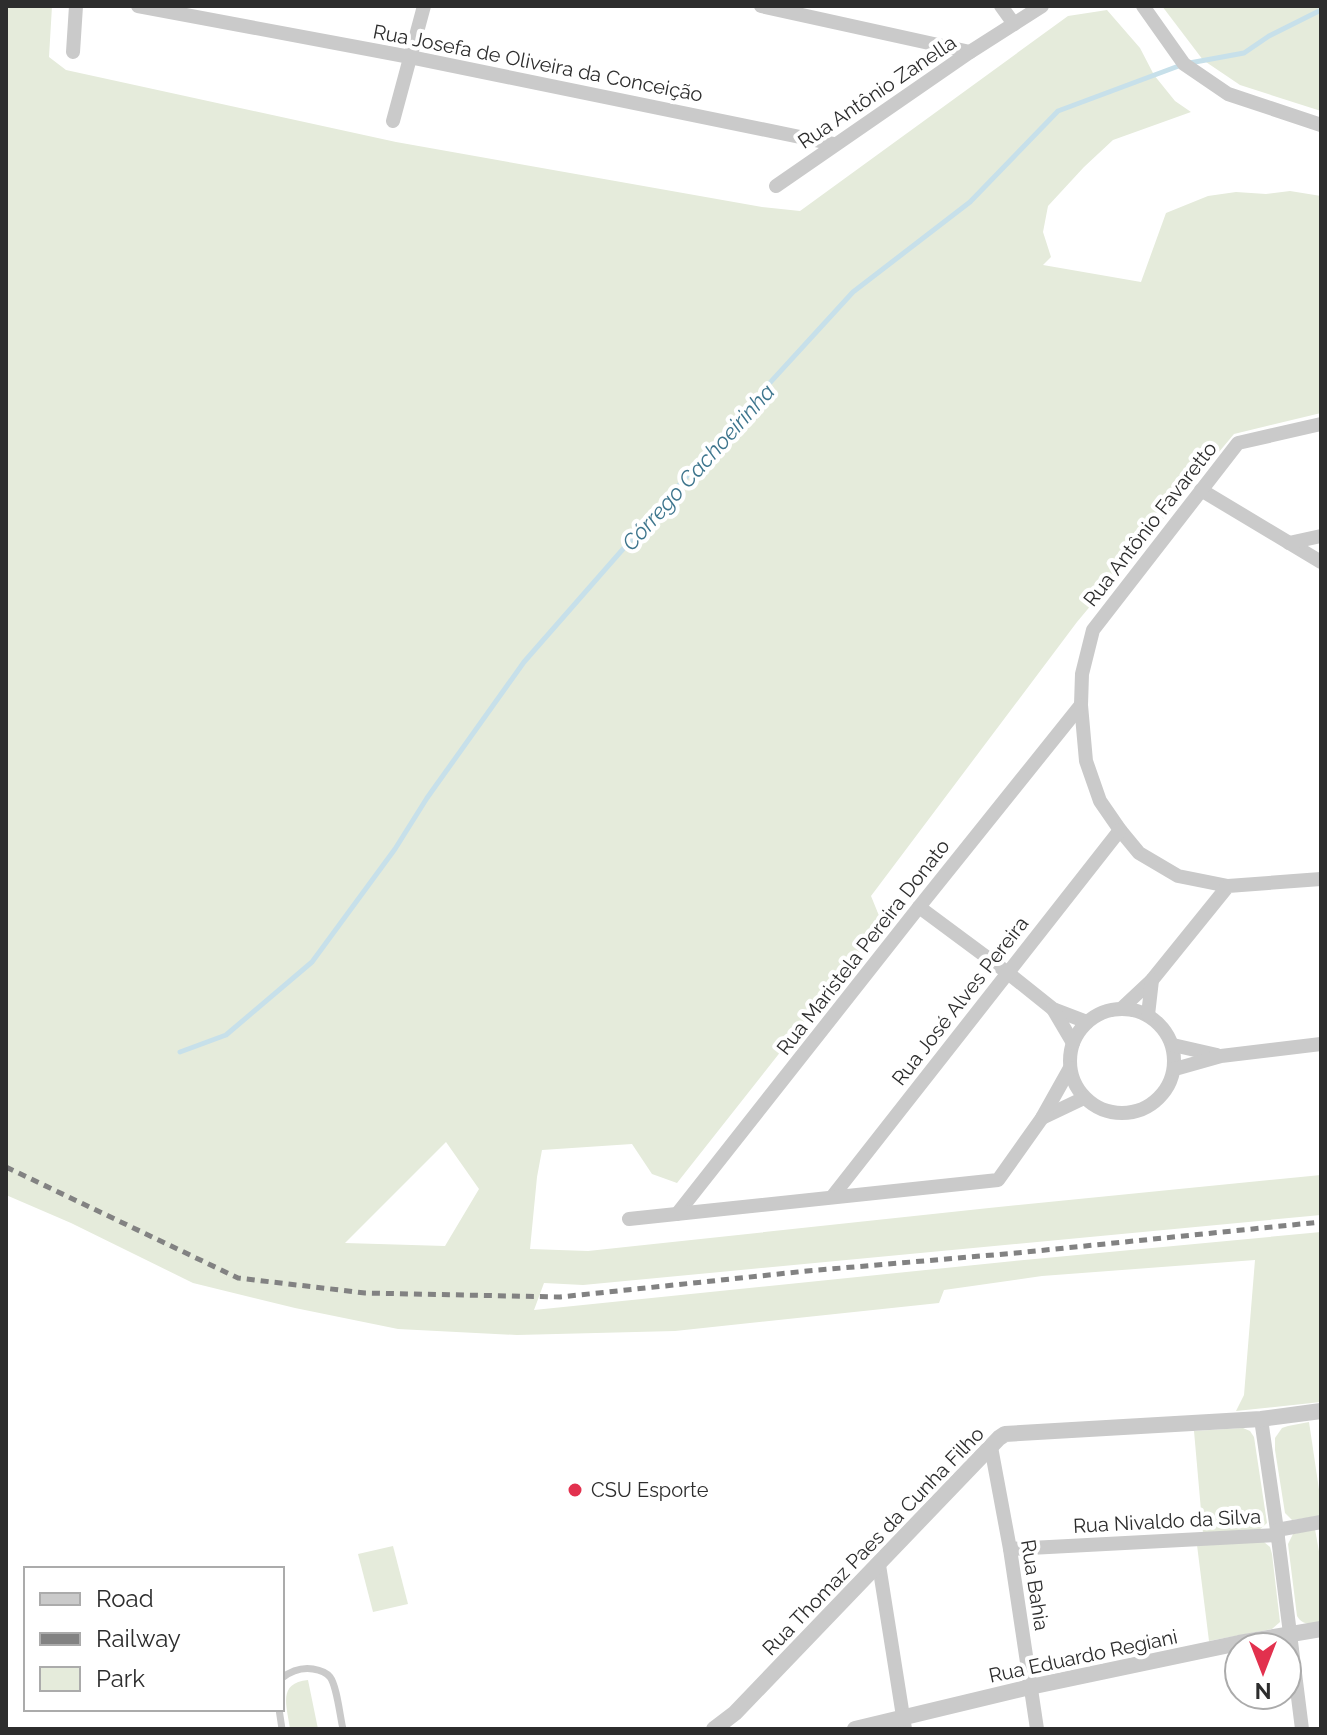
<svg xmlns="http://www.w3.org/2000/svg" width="1327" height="1735" font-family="Raleway,sans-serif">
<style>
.green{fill:#e5ebdb;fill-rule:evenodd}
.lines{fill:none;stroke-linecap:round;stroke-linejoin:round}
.stream{stroke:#c7e0ea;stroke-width:5}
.service{stroke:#cacaca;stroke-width:7}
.minor{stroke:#cacaca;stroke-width:14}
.tertiary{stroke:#cacaca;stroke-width:16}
.rail{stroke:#828282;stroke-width:5;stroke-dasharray:8 6;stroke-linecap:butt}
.poi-dot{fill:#e2314e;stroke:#fff;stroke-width:3}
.labels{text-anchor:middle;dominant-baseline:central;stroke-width:8;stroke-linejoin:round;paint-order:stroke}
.street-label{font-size:20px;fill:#2d2d2d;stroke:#fff}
.poi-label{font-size:20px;fill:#2d2d2d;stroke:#fff;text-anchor:start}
.water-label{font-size:22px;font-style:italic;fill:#3d758d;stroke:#fff}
</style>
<rect width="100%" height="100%" fill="#fff"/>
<!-- green -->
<g class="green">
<path d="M6 6H52L49 57 66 70 396 142 762 207 800 211 1068 16 1107 10 1140 48 1154 75 1175 101 1191 112 1113 140 1084 167 1048 206 1043 232 1051 257 1043 265 1141 282 1166 213 1208 196 1236 192 1266 194 1290 191 1321 196V413L1234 434 1077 622 871 896 882 923 677 1183 652 1174 632 1144 542 1150 537 1177 530 1249 588 1251 989 1208 1321 1175V1215L583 1285 544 1283 534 1310 1014 1261 1321 1232V1402L1236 1411 1244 1395 1255 1260 1042 1276 944 1290 939 1303 675 1331 517 1335 398 1329 295 1308 193 1283 71 1223 6 1195ZM446 1142 479 1189 445 1246 345 1243Z"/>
<path d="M1162 6H1321V111L1240 85 1203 60Z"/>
<path d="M1309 1422 1321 1503V1516L1292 1520 1285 1513 1275 1450V1438L1282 1428 1288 1426Z"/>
<path d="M1243 1428 1250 1431 1254 1437 1267 1523 1259 1530 1203 1533 1194 1431Z"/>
<path d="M1315 1529 1321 1563V1622C1311 1624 1303 1626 1297 1616L1288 1544 1293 1534Z"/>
<path d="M1264 1542 1270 1547 1272 1554 1280 1622 1272 1629 1209 1641 1197 1545Z"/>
<path d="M393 1546 408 1604 373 1612 358 1554Z"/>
<path d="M308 1680 318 1729H290C287 1706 277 1683 308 1680Z"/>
</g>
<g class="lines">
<!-- stream -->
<path class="stream" d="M180 1052 226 1035 312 962 395 849 427 798 524 662 744 411 853 292 970 202 1058 111 1184 64 1244 53 1269 36 1321 10"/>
<!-- service -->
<g class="service">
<path d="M282 1678C291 1671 300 1667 313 1669 319 1670 326 1672 330 1677 337 1686 340 1717 343 1729"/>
<path d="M279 1709 282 1729"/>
</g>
<!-- minor -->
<g class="minor">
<path d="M138 6 410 57 834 144"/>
<path d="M761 6 970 52"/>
<path d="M1001 6 1014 24"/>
<path d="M1143 6 1184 64 1228 94 1321 125"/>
<path d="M73 52 76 6"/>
<path d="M393 121 424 6"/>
<path d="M776 186 970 52 1042 6"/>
<path d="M1201 490 1321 562"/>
<path d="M1289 543 1321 536"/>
<path d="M1228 886 1178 876 1139 853 1120 830 1100 801 1086 761 1081 705 1082 674 1093 630 1238 443 1321 424"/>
<path d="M919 907 1008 973 1053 1009 1087 1022"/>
<circle cx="1122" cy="1061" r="52"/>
<path d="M1053 1009 1073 1043"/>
<path d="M1121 1009 1152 980 1228 886 1321 879"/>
<path d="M1148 1015 1152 980"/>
<path d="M1173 1045 1217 1055"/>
<path d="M1175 1069 1221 1056 1321 1044"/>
<path d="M1042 1118 1084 1098"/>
<path d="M832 1197 1120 830"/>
<path d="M677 1214 919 907 1081 705"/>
<path d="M629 1219 998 1180 1042 1118 1070 1068"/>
<path d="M1261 1419 1277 1530 1302 1729"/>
<path d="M991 1447 1010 1549 1037 1729"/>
<path d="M1277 1530 1321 1522"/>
<path d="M1010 1549 1278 1535"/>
<path d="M879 1565 905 1729"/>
</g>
<!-- tertiary -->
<g class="tertiary">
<path d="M714 1729 735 1713 999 1438 1005 1434 1261 1419 1321 1411"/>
<path d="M855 1729 1030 1687 1239 1643 1321 1629"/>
</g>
<!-- rail -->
<path class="rail" d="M6 1167 238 1278 365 1293 560 1297 807 1271 1016 1253 1321 1222"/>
</g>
<!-- markers -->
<circle class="poi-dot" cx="575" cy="1490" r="8"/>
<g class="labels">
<!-- street labels -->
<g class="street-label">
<text transform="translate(538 63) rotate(11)">Rua Josefa de Oliveira da Conceição</text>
<text transform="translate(877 92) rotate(-34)">Rua Antônio Zanella</text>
<text transform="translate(1150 524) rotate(-52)">Rua Antônio Favaretto</text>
<text transform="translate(863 947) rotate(-52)">Rua Maristela Pereira Donato</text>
<text transform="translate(960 1001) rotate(-52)">Rua José Alves Pereira</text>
<text transform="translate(1167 1521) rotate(-3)">Rua Nivaldo da Silva</text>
<text transform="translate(873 1541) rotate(-46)">Rua Thomaz Paes da Cunha Filho</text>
<text transform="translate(1035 1585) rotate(81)">Rua Bahia</text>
<text transform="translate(1083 1656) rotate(-12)">Rua Eduardo Regiani</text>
</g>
<!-- poi labels -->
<g class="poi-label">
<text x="591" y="1490">CSU Esporte</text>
</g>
<!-- water labels -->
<g class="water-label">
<text transform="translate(698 467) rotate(-48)">Córrego Cachoeirinha</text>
</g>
</g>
<!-- border -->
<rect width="1327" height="1735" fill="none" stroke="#2d2d2d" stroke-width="16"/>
<!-- legend -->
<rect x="24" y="1567" width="260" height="144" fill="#ffffff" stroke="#ababab" stroke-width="2"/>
<rect x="40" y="1593" width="40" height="12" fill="#cacaca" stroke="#ababab" stroke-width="2"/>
<text x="96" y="1607" font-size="24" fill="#2d2d2d">Road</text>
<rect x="40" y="1633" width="40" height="12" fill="#828282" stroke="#ababab" stroke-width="2"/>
<text x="96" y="1647" font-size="24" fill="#2d2d2d">Railway</text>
<rect x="40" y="1667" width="40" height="24" fill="#e5ebdb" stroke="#ababab" stroke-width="2"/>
<text x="96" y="1687" font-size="24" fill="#2d2d2d">Park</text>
<!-- north arrow -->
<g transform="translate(1263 1671) rotate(180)"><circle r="38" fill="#ffffff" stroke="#ababab" stroke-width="2"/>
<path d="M0-6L14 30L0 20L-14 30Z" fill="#e2314e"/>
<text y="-12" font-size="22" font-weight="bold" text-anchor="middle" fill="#2d2d2d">N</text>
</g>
</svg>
